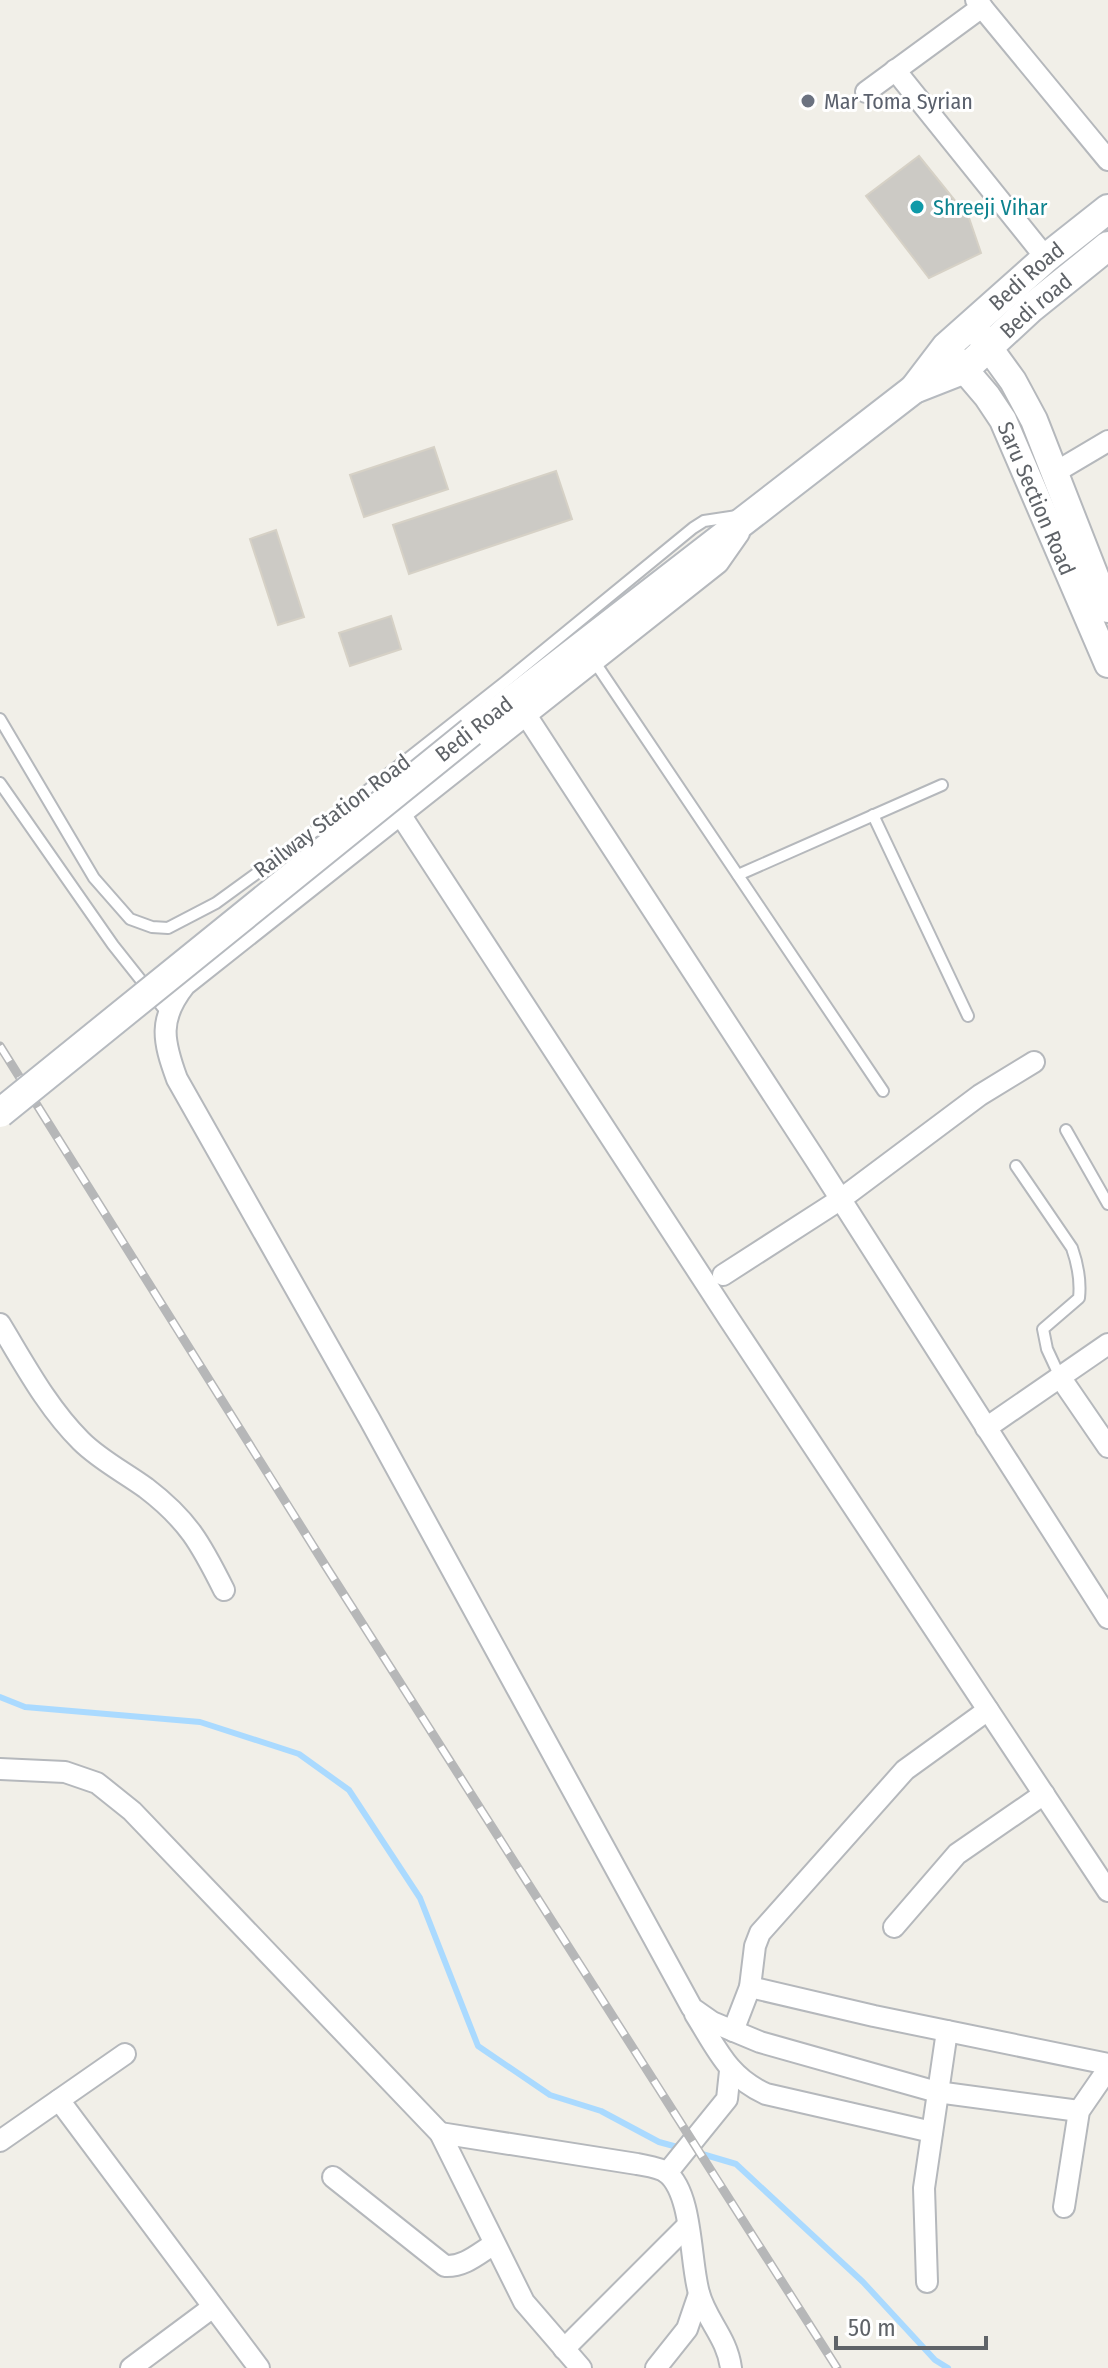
<svg xmlns="http://www.w3.org/2000/svg" width="1108" height="2368" font-family="'Fira Sans Condensed',sans-serif">
<style>
.lines{fill:none;stroke-linecap:round;stroke-linejoin:round}
.stream{stroke:#aadaff;stroke-width:6}
.building{fill:#cccac5;stroke:#d6d1c6;stroke-width:2}
.service-casing{stroke:#b5b8bc;stroke-width:14}
.minor-casing{stroke:#b5b8bc;stroke-width:24}
.tertiary-casing{stroke:#b5b8bc;stroke-width:30}
.secondary-casing{stroke:#b6babf;stroke-width:32}
.service{stroke:#fff;stroke-width:10}
.minor{stroke:#fff;stroke-width:20}
.tertiary{stroke:#fff;stroke-width:26}
.secondary{stroke:#fff;stroke-width:28}
.rail-casing{stroke:#b6b7b8;stroke-width:9}
.rail{stroke:#fff;stroke-width:6;stroke-dasharray:18;stroke-linecap:butt}
.secondary-bridge-casing{stroke:#b6babf;stroke-width:32;stroke-linecap:butt}
.secondary-bridge{stroke:#fff;stroke-width:28}
.worship-dot{fill:#6b7280;stroke:#fff;stroke-width:3}
.culture-dot{fill:#0f9aa8;stroke:#fff;stroke-width:3}
.labels{text-anchor:middle;dominant-baseline:central;stroke-width:6;stroke-linejoin:round;paint-order:stroke}
.worship-label{font-size:22px;fill:#5b616d;stroke:#fff;text-anchor:start}
.culture-label{font-size:22px;fill:#0d838f;stroke:#fff;text-anchor:start}
.street-label{font-size:22px;fill:#5f6368;stroke:#fff}
</style>
<rect width="100%" height="100%" fill="#f1efe8"/>
<g class="lines">
<!-- stream -->
<g class="stream">
<path d="M0 1697 25 1707 200 1722 299 1754 349 1790 420 1898 478 2046 550 2095 601 2111 659 2142 681 2148"/>
<path d="M692 2151 736 2164 863 2282 935 2360 948 2368"/>
</g>
</g>
<!-- building -->
<g class="building">
<path d="M919 156 969 218 981 253 929 278 866 196Z"/>
<path d="M434 447 448 489 364 517 350 475Z"/>
<path d="M556 471 572 519 409 574 393 525Z"/>
<path d="M276 530 304 617 278 625 250 539Z"/>
<path d="M391 616 401 649 350 666 339 633Z"/>
</g>
<g class="lines">
<defs>
<g id="service">
<path d="M594 661 883 1091"/>
<path d="M0 719 94 878 130 919 152 927 168 928 216 903 326 823 505 682 693 528 704 521 737 516"/>
<path d="M0 783 113 945 167 1013"/>
<path d="M873 815 968 1016"/>
<path d="M738 875 942 785"/>
<path d="M1066 1130 1108 1204"/>
<path d="M1016 1166 1072 1248C1078 1265 1081 1280 1079 1298L1043 1329 1047 1349 1060 1377"/>
</g>
<g id="minor">
<path d="M976 0 1108 160"/>
<path d="M895 70 1046 258"/>
<path d="M866 92 982 7"/>
<path d="M1054 473 1108 441"/>
<path d="M739 533 718 563 185 985C158 1019 163 1041 177 1079L370 1420 692 2008 712 2022 760 2042 937 2092 1079 2111"/>
<path d="M526 715 815 1159 1108 1618"/>
<path d="M400 814 729 1319 1108 1891"/>
<path d="M723 1275 841 1199 980 1095 1034 1062"/>
<path d="M0 1324C25 1365 47 1407 81 1441 100 1460 124 1472 146 1488 188 1520 201 1544 224 1590"/>
<path d="M1060 1377 1108 1447"/>
<path d="M986 1428 1108 1344"/>
<path d="M0 1769 65 1772 97 1783 132 1811 440 2133 524 2302 581 2368"/>
<path d="M894 1927 957 1854 1044 1794"/>
<path d="M750 1987 874 2016 1108 2064"/>
<path d="M695 2014C717 2049 728 2077 766 2094L932 2132"/>
<path d="M733 2031 750 1987 755 1946 760 1933 905 1770 988 1710"/>
<path d="M59 2100 259 2368"/>
<path d="M440 2133 637 2164C646 2166 659 2167 667 2173 693 2194 690 2263 699 2293 706 2320 727 2337 731 2368"/>
<path d="M0 2141 125 2054"/>
<path d="M667 2173 727 2099 730 2071"/>
<path d="M333 2177 445 2266C464 2267 478 2254 494 2244"/>
<path d="M1064 2207 1079 2111 1108 2069"/>
<path d="M927 2282 924 2188 947 2031"/>
<path d="M564 2349 688 2225"/>
<path d="M131 2368 213 2307"/>
<path d="M656 2368 687 2329 699 2294"/>
</g>
<g id="tertiary">
<path d="M976 330 1013 381 1034 420 1108 609"/>
<path id="s1" d="M952 355 987 396 1003 420 1108 664"/>
</g>
<g id="secondary">
<path id="s2" d="M914 389 946 347 1046 258 1108 209"/>
<path id="s3" d="M471 732 914 389 965 369 1031 308 1108 246"/>
</g>
</defs>
<!-- service casing -->
<use href="#service" class="service-casing"/>
<!-- minor casing -->
<use href="#minor" class="minor-casing"/>
<!-- tertiary casing -->
<use href="#tertiary" class="tertiary-casing"/>
<!-- secondary casing -->
<use href="#secondary" class="secondary-casing"/>
<!-- service -->
<use href="#service" class="service"/>
<!-- minor -->
<use href="#minor" class="minor"/>
<!-- tertiary -->
<use href="#tertiary" class="tertiary"/>
<!-- secondary -->
<use href="#secondary" class="secondary"/>
<defs>
<path id="rail" d="M0 1046 325 1565 837 2368"/>
</defs>
<!-- rail casing -->
<use href="#rail" class="rail-casing"/>
<!-- rail -->
<use href="#rail" class="rail"/>
<defs>
<path id="secondary-bridge" d="M0 1113 471 732"/>
</defs>
<!-- secondary-bridge casing -->
<use href="#secondary-bridge" class="secondary-bridge-casing"/>
<!-- secondary-bridge -->
<use href="#secondary-bridge" class="secondary-bridge"/>
</g>
<!-- markers -->
<circle class="worship-dot" cx="808" cy="101" r="8"/>
<circle class="culture-dot" cx="917" cy="207" r="8"/>
<g class="labels">
<!-- worship labels -->
<g class="worship-label">
<text x="824" y="101">Mar Toma Syrian</text>
</g>
<!-- culture labels -->
<g class="culture-label">
<text x="933" y="207">Shreeji Vihar</text>
</g>
<!-- street labels -->
<g class="street-label">
<text stroke="none"><textPath href="#s2" startOffset="160">Bedi Road</textPath></text>
<text stroke="none"><textPath href="#s3" startOffset="710">Bedi road</textPath></text>
<text stroke="none"><textPath href="#s1" startOffset="168">Saru Section Road</textPath></text>
<text transform="translate(474 729) rotate(-38)">Bedi Road</text>
<text transform="translate(332 816) rotate(-37)">Railway Station Road</text>
</g>
</g>
<!-- scale -->
<path d="M836 2336v12h150v-12" fill="none" stroke="#5f6368" stroke-width="4"/>
<text x="848" y="2336" font-size="24" fill="#5f6368" stroke="#ffffff" stroke-width="6" paint-order="stroke">50 m</text>
</svg>
